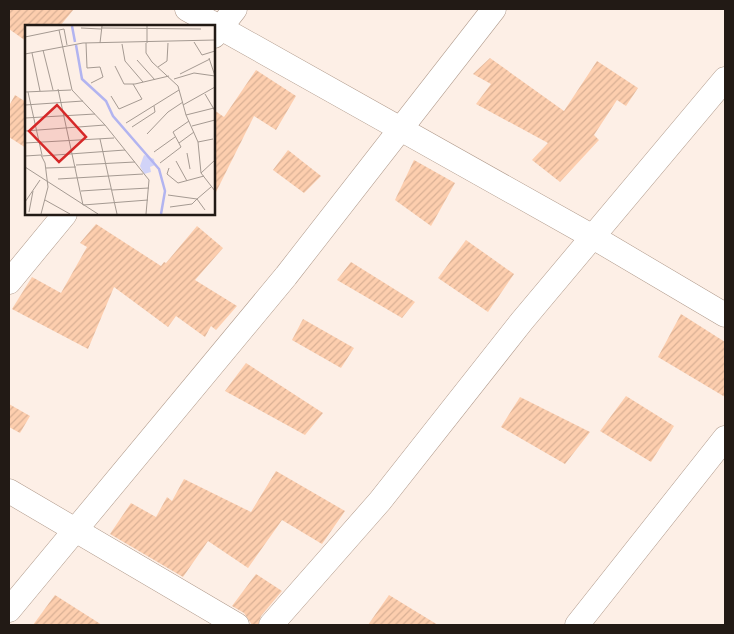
<svg xmlns="http://www.w3.org/2000/svg" width="734" height="634" font-family="Quicksand,sans-serif">
<style>
.building{fill:url(#building-hatch)}
.lines{fill:none;stroke-linecap:round;stroke-linejoin:round}
.street-casing{stroke:#b09a8b;stroke-width:25}
.street{stroke:#fff;stroke-width:24}
.inset-river{fill:none;stroke:#b2b4f0;stroke-width:2.5}
.inset-road{fill:none;stroke:#a59a92;stroke-width:1}
.view{fill:#d62828;fill-opacity:0.15;stroke:#d62828;stroke-width:2.5}
.inset-edge{fill:none;stroke:#221a15;stroke-width:2.5}
</style>
<defs>
<pattern id="building-hatch" width="6" height="6" patternUnits="userSpaceOnUse" patternTransform="scale(1.25)"><rect width="6" height="6" fill="#fdceae"/><path d="M-1 1l2-2M0 6l6-6M5 7l2-2" fill="none" stroke="#d9b095"/></pattern>
</defs>
<rect width="100%" height="100%" fill="#fdefe6"/>
<!-- building -->
<g class="building">
<path d="M9 9H74L60 26H26V41L9 29Z"/>
<path d="M490 58 564 111 597 61 638 88 626 106 617 100 594 135 599 140 560 182 532 160 548 143 476 104 491 84 473 74Z"/>
<path d="M256 70 296 96 276 130 254 116 214 196V110L224 117Z"/>
<path d="M15 95 26 102V148L9 137V106Z"/>
<path d="M288 150 321 176 304 193 273 170Z"/>
<path d="M414 160 455 183 431 226 395 200Z"/>
<path d="M96 224 161 266 164 262 166 263 197 226 223 248 195 280 237 306 216 330 211 326 205 337 176 316 168 327 114 287 88 349 12 309 32 277 61 293 87 247 80 243Z"/>
<path d="M466 240 514 274 488 312 438 278Z"/>
<path d="M351 262 415 302 402 318 337 280Z"/>
<path d="M681 314 725 342V397L658 357Z"/>
<path d="M303 319 354 348 341 368 292 340Z"/>
<path d="M246 363 323 413 305 435 225 391Z"/>
<path d="M626 396 674 426 651 462 600 431Z"/>
<path d="M520 397 590 432 565 464 501 427Z"/>
<path d="M9 404 30 416 20 433 9 427Z"/>
<path d="M276 471 345 511 322 544 282 520 248 568 208 541 183 577 110 534 131 503 156 517 167 497 172 501 184 479 251 512Z"/>
<path d="M256 574 282 591 261 616 258 625H252L244 613 232 606Z"/>
<path d="M55 595 102 625H33Z"/>
<path d="M389 595 438 625H368Z"/>
</g>
<g class="lines">
<defs>
<g id="street">
<path d="M187 9 593 237 725 315"/>
<path d="M214 36 235 9"/>
<path d="M9 282 65 214"/>
<path d="M9 491 237 625"/>
<path d="M9 610 286 276 494 9"/>
<path d="M271 625 380 501 522 321 725 79"/>
<path d="M577 625 725 438"/>
</g>
</defs>
<!-- street casing -->
<use href="#street" class="street-casing"/>
<!-- street -->
<use href="#street" class="street"/>
</g>
<!-- overview -->
<g transform="translate(25 25)">
<rect width="190" height="190" fill="#fdefe6"/>
<path d="M119 130 129 134 130 140 125 142 126 147 119 149 115 141Z" fill="#d1d3f8"/>
<path class="inset-river" d="M47 1 50 17M51 20 57 54 81 76 88 91 134 144 140 166 136 189"/>
<path class="inset-road" d="M56 3 76 4M76 3 176 4M34 5 39 4 42 20M0 12 34 5 47 65 80 100 124 155 121 189M169 17 177 30 190 26M61 18 62 43 75 42 78 52 66 58M75 18 77 1M121 18V28L127 37 153 61 161 90 173 117 176 148 190 166M122 18V1M97 19 100 36 118 57M18 25 28 65M7 28 15 66M0 29 58 18 190 15M184 33 190 51M112 35 130 55M90 41 99 59H110L144 51M133 42 142 36 143 18M155 49 185 34M149 54 169 48 190 51M33 64 58 180M0 67 46 65M3 67 17 130M180 69 190 86M86 71 94 84 117 74 108 59M0 80 58 76M158 80 190 62M161 90 189 83M0 93 70 89M101 98 154 65M167 101 190 95M107 102 130 87 129 81M0 106 80 100M122 109 143 87 158 77M75 114 92 189M173 117 188 114M0 118 89 113M154 118 169 107M129 127 150 112M162 128 165 144M0 131 16 130 20 138 23 162 16 189M17 131 100 125M151 136 162 156M135 138 156 122 148 107 164 96M51 140 110 137M0 142 73 189M21 143 51 142M144 143 142 149 153 158 179 151M176 148 190 135M33 154 118 149M87 165 124 163M56 166 86 164M143 170 172 174 186 162M20 175 45 189M0 177 15 155M58 180 123 175M145 182 167 179 172 174 180 185M4 187 8 166"/>
<path class="view" d="M32 80 61 112 34 137 4 106Z"/>
<rect width="190" height="190" class="inset-edge"/>
</g>
<!-- border -->
<rect width="734" height="634" fill="none" stroke="#221a15" stroke-width="20"/>
</svg>
